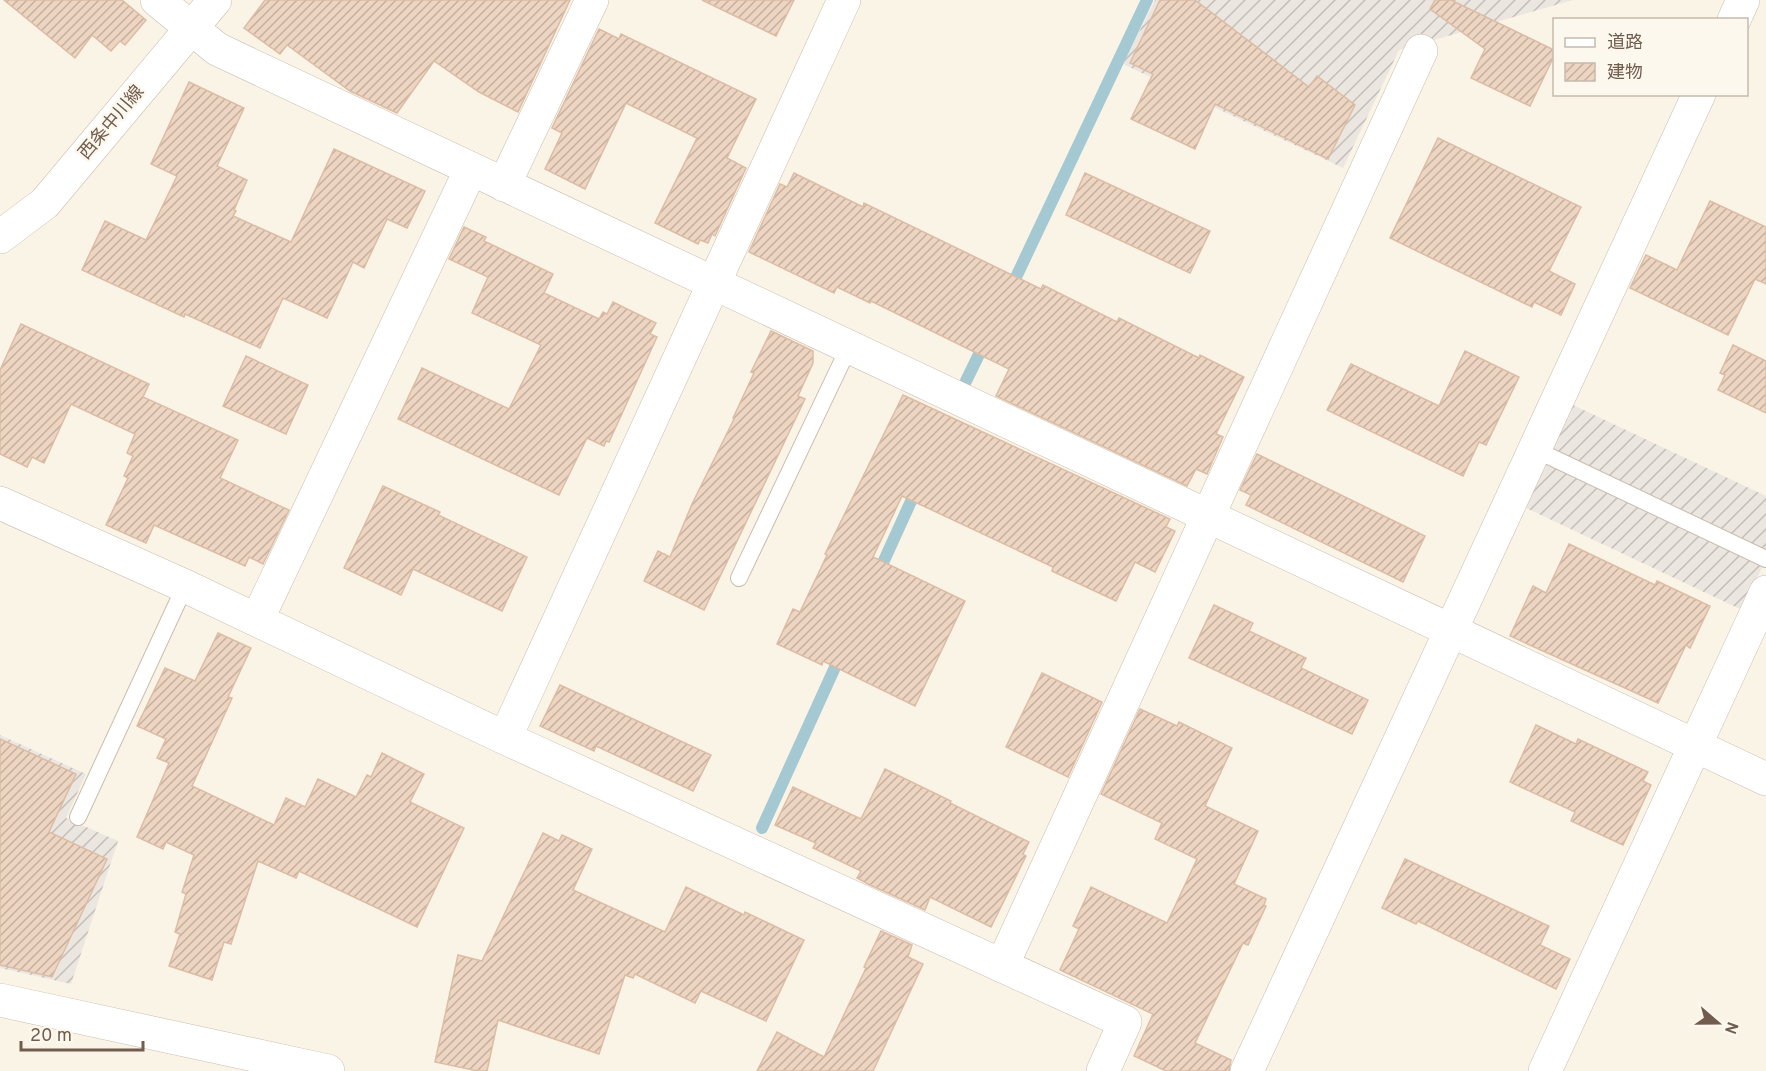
<svg xmlns="http://www.w3.org/2000/svg" width="1766" height="1071" font-family="Overpass,'Noto Sans JP',sans-serif">
<style>
.industrial{fill:url(#industrial-furrows)}
.lines{fill:none;stroke-linecap:round;stroke-linejoin:round}
.stream{stroke:#a5c9d2;stroke-width:12}
.building{fill:url(#building-hatch);stroke:#ddbca4;stroke-width:1.5}
.lane-casing{stroke:#cbbcae;stroke-width:18}
.street-casing{stroke:#cbbcae;stroke-width:34}
.secondary-casing{stroke:#cdbdac;stroke-width:34}
.lane{stroke:#fff;stroke-width:16}
.street{stroke:#fff;stroke-width:33}
.secondary{stroke:#fff;stroke-width:33}
.labels{text-anchor:middle;dominant-baseline:central;stroke-width:5;stroke-linejoin:round;paint-order:stroke}
.street-label{font-size:18px;fill:#715c4e;stroke:#fdf8ed}
</style>
<defs>
<pattern id="industrial-furrows" width="10" height="10" patternUnits="userSpaceOnUse" patternTransform="scale(1.5)"><rect width="10" height="10" fill="#ebe6e0"/><path d="M-1 1l2-2M0 10L10 0M9 11l2-2" fill="none" stroke="#c3beb8"/></pattern>
<pattern id="building-hatch" width="6" height="6" patternUnits="userSpaceOnUse" patternTransform="scale(1.5)"><rect width="6" height="6" fill="#edd5c2"/><path d="M-1 1l2-2M0 6l6-6M5 7l2-2" fill="none" stroke="#c4b0a0"/></pattern>
</defs>
<rect width="100%" height="100%" fill="#faf4e7"/>
<!-- industrial -->
<g class="industrial">
<path d="M1155 0H1573L1399 50 1343 168 1123 64Z"/>
<path d="M1573 405 1766 496V559L1742 610 1524 507Z"/>
<path d="M0 735 86 774 66 818 118 841 71 984 0 968Z"/>
</g>
<g class="lines">
<!-- stream -->
<g class="stream">
<path d="M1009 292 1147 0"/>
<path d="M966 381 986 340"/>
<path d="M877 576 917 488"/>
<path d="M762 828 841 654"/>
</g>
</g>
<!-- building -->
<g class="building">
<path d="M4 0H122L146 20 125 45 120 41 111 51 92 35 75 58Z"/>
<path d="M265 0H570L518 112 479 92 434 61 397 113 350 91 287 45 280 54 244 28Z"/>
<path d="M702 0H794L776 36Z"/>
<path d="M1160 0H1195L1309 87 1317 76 1355 105 1328 159 1215 104 1195 149 1131 119 1153 74 1130 63Z"/>
<path d="M1435 0H1451L1554 50V56L1530 106 1471 78 1485 49 1430 9Z"/>
<path d="M599 29 619 39 621 34 756 99 727 158 746 168 715 236 712 234 708 243 700 240 698 244 655 223 697 138 626 103 585 189 545 169 562 133 552 128Z"/>
<path d="M189 82 244 108 217 166 247 180 234 210 236 211 233 216 291 242 334 149 425 191 407 228 387 219 364 268 353 262 327 318 283 298 260 348 185 314 184 317 82 270 105 221 146 240 177 176 151 164Z"/>
<path d="M1438 138 1581 207 1549 271 1575 284 1561 315 1534 302 1532 307 1390 238Z"/>
<path d="M794 173 863 207 864 203 1041 289 1043 285 1117 322 1119 318 1199 358 1200 355 1244 377 1216 434 1223 437 1207 474 1196 469 1187 486 996 396 1009 369 871 301 870 303 837 287 834 293 749 252 780 184 787 187Z"/>
<path d="M1085 173 1210 231 1190 273 1066 215Z"/>
<path d="M1710 201 1766 227V284L1755 279 1728 335 1630 288 1646 255 1677 270Z"/>
<path d="M464 227 486 237 484 241 553 274 544 293 599 319 603 312 607 314 613 302 656 323 650 334 657 337 609 442 606 441 604 446 587 438 559 495 398 419 422 368 509 409 541 345 472 313 488 277 449 259Z"/>
<path d="M21 324 149 384 143 397 238 440 220 478 289 510 263 564 249 557 245 566 154 525 146 543 106 525 128 478 124 476 133 456 127 453 135 434 71 404 44 463 32 457 27 467 0 454V370Z"/>
<path d="M771 331 813 351V363L798 396 805 399 704 610 644 581 658 551 670 557 692 504 734 419 733 418 754 373 751 372Z"/>
<path d="M1733 345 1766 361V413L1718 390 1725 375 1720 373Z"/>
<path d="M1465 351 1519 377 1486 445 1479 442 1463 476 1327 410 1351 364 1439 406Z"/>
<path d="M246 356 308 385 286 434 223 406Z"/>
<path d="M903 395 1170 519 1166 527 1175 531 1155 572 1135 562 1116 601 1052 571 1053 567 902 496 873 557 965 601 915 706 823 661 822 665 777 644 793 609 800 612 827 555 825 554Z"/>
<path d="M1257 454 1425 536 1403 582 1246 505 1251 495 1240 490Z"/>
<path d="M383 486 440 512 438 515 527 557 502 611 413 569 401 595 344 568Z"/>
<path d="M1569 544 1655 585 1657 581 1710 606 1690 648 1686 645 1658 703 1510 636 1533 586 1546 593Z"/>
<path d="M1214 605 1253 623 1249 631 1306 658 1301 668 1368 700 1352 734 1189 658Z"/>
<path d="M218 633 251 648 228 697 232 698 192 786 274 825 286 798 305 807 318 779 356 797 367 775 371 777 382 753 424 774 410 802 464 828 417 927 299 871 296 878 258 861 231 944 224 942 212 980 169 966 180 934 175 932 186 894 182 892 194 855 166 842 163 849 137 837 169 763 157 758 166 739 137 726 165 668 195 681Z"/>
<path d="M1042 673 1102 702 1068 777 1006 747Z"/>
<path d="M560 685 711 755 693 791 596 746 594 751 540 726Z"/>
<path d="M1140 709 1177 726 1179 722 1232 748 1205 806 1258 831 1234 884 1266 899 1264 905 1266 906 1248 945 1243 943 1195 1043 1231 1060 1229 1071H1166L1134 1056 1153 1014 1060 970 1079 929 1073 926 1091 887 1167 923 1197 859 1155 839 1162 823 1101 794Z"/>
<path d="M1536 725 1576 744 1578 739 1648 772 1643 781 1651 785 1623 845 1571 821 1575 812 1510 782Z"/>
<path d="M0 739 76 774 49 832 107 859 52 977 0 965Z"/>
<path d="M885 769 951 801 950 803 1029 842 1023 854 1026 856 991 927 930 897 925 910 868 884 857 878 861 871 813 848 816 843 775 825 793 787 861 819Z"/>
<path d="M543 833 559 841 562 835 592 849 573 890 665 932 686 887 744 915 745 912 804 940 766 1021 701 991 695 1003 635 974 633 978 625 975 599 1054 498 1020 487 1071H478L435 1062 458 955 482 961Z"/>
<path d="M1405 859 1549 926 1540 945 1570 959 1556 989 1418 921 1416 924 1382 908Z"/>
<path d="M881 931 912 945 908 957 923 964 873 1071H757L777 1032 824 1057 866 968 864 967Z"/>
</g>
<g class="lines">
<defs>
<g id="lane">
<path d="M1534 449 1766 559"/>
<path d="M739 578 849 347"/>
<path d="M78 817 185 586"/>
</g>
<g id="street">
<path d="M157 0 217 49 1766 779"/>
<path d="M1734 20 1743 0"/>
<path d="M504 185 592 0"/>
<path d="M0 503 185 586 505 738 1125 1022 1103 1071"/>
<path d="M257 620 471 169"/>
<path d="M505 738 844 0"/>
<path d="M1002 966 1421 51"/>
<path d="M0 1000 328 1071"/>
<path d="M1247 1071 1699 94"/>
<path d="M1545 1071 1766 592"/>
</g>
<path id="secondary" d="M0 237 45 203 215 0"/>
</defs>
<!-- lane casing -->
<use href="#lane" class="lane-casing"/>
<!-- street casing -->
<use href="#street" class="street-casing"/>
<!-- secondary casing -->
<use href="#secondary" class="secondary-casing"/>
<!-- lane -->
<use href="#lane" class="lane"/>
<!-- street -->
<use href="#street" class="street"/>
<!-- secondary -->
<use href="#secondary" class="secondary"/>
</g>
<g class="labels">
<!-- street labels -->
<g class="street-label">
<text transform="translate(112 123) rotate(-50)">西条中川線</text>
</g>
</g>
<!-- legend -->
<rect x="1553" y="18" width="195" height="78" fill="#fdf8ed" stroke="#c5baad" stroke-width="1.5"/>
<rect x="1565" y="38" width="30" height="9" fill="#ffffff" stroke="#c5baad" stroke-width="1.5"/>
<text x="1607" y="48" font-size="18" fill="#715c4e">道路</text>
<rect x="1565" y="63" width="30" height="18" fill="url(#building-hatch)" stroke="#c5baad" stroke-width="1.5"/>
<text x="1607" y="78" font-size="18" fill="#715c4e">建物</text>
<!-- north arrow -->
<g transform="translate(1718 1023) rotate(110)" stroke="#fdf8ed" stroke-width="4.5" paint-order="stroke">
<path d="M0-4.5L10 22L0 15L-10 22Z" fill="#715c4e"/>
<text y="-9" font-size="16" font-weight="bold" text-anchor="middle" fill="#715c4e">N</text>
</g>
<!-- scale -->
<path d="M21 1041v9h122v-9" fill="none" stroke="#715c4e" stroke-width="3"/>
<text x="30" y="1041" font-size="18" fill="#715c4e" stroke="#fdf8ed" stroke-width="4.5" paint-order="stroke">20 m</text>
</svg>
